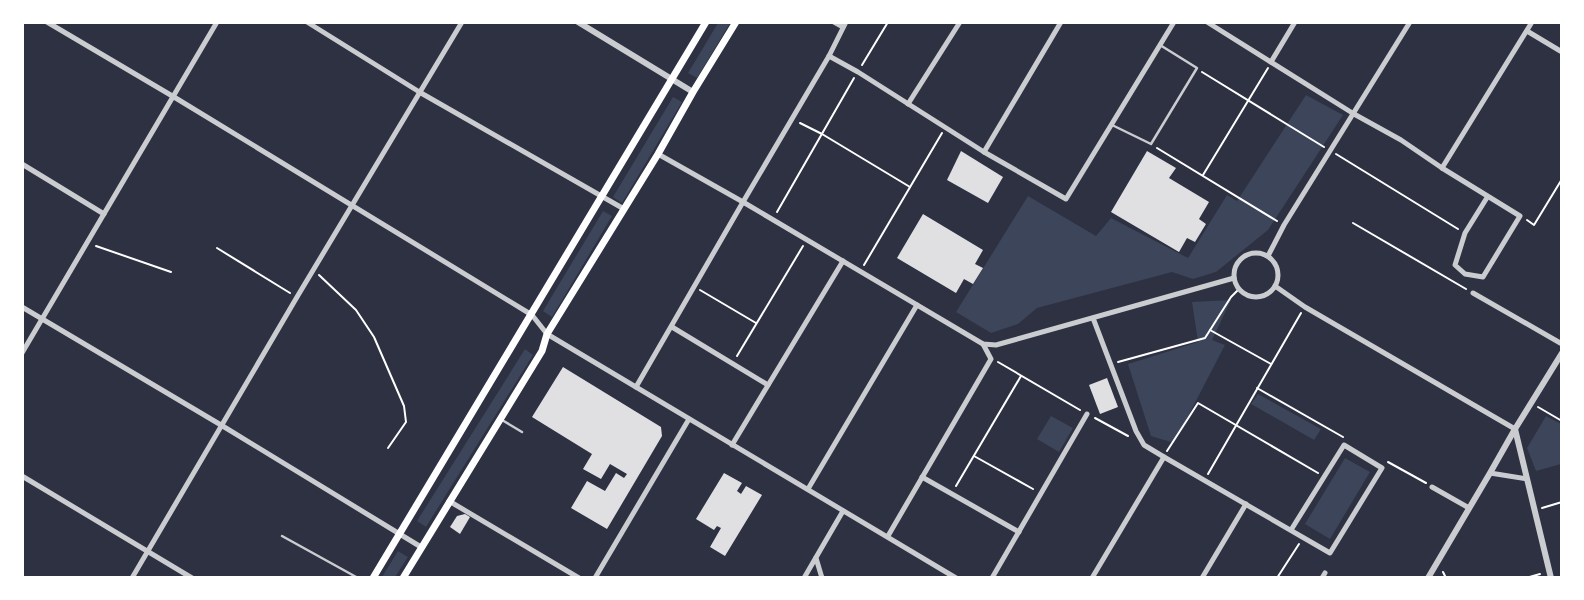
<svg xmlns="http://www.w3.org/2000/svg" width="1584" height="600" font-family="Spectral,serif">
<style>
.green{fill:#3c4559}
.building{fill:#e0e0e3}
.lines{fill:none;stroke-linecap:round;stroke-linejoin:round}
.path{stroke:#fff;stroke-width:2}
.service{stroke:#caccd0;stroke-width:2.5}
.minor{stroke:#caccd0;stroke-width:5}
.tertiary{stroke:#caccd0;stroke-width:6}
.secondary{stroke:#fff;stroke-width:7}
</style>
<rect width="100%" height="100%" fill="#2d3142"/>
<!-- green -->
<g class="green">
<path d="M718 23H730L697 78 688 73Z"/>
<path d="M1306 95 1343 115 1268 230 1216 272 1193 279 1172 272 1037 308 1018 324 991 333 956 312 1028 196 1096 236 1111 218 1188 258 1227 195 1237 201Z"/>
<path d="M673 97 682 102 622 203 613 197Z"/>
<path d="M603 211 612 216 552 317 543 311Z"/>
<path d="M1231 300 1212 340 1225 345 1174 443 1151 436 1128 364 1198 342 1192 302Z"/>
<path d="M525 349 533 355 426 527 417 521Z"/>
<path d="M1258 394 1321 429 1314 440 1251 404Z"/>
<path d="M1051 416 1073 428 1059 452 1037 439Z"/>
<path d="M1546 416 1561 424V464L1536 471 1527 448Z"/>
<path d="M1345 458 1370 472 1330 539 1305 524Z"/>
<path d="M398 551 408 557 395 577H382Z"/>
</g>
<!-- building -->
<g class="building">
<path d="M961 151 1003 177 988 203 947 180Z"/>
<path d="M1147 151 1176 168 1169 178 1209 202 1199 219 1206 224 1195 242 1187 238 1179 252 1111 212Z"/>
<path d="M923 214 983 250 975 264 983 268 973 284 964 279 956 293 897 258Z"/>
<path d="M563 367 661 427 662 436 607 529 571 508 587 481 605 491 616 473 624 478 627 474 610 464 601 479 583 469 592 454 532 417Z"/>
<path d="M1107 378 1118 407 1100 414 1089 385Z"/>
<path d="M724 473 742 483 737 491 741 494 746 486 762 495 725 556 710 547 721 528 717 526 714 530 696 519Z"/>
<path d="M465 514 470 517 460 534 450 527 457 516Z"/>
</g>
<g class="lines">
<!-- path -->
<g class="path">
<path d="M862 65 888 22"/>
<path d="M1202 72 1324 147"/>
<path d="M800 123 822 134 910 187"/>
<path d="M1157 148 1277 221"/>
<path d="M1336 154 1458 229"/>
<path d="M1203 175 1268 68"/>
<path d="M777 212 854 78"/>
<path d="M1527 220 1534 225 1562 179"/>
<path d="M1353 223 1466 289"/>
<path d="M96 246 171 272"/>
<path d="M217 248 290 293"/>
<path d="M864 265 942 133"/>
<path d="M319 275 356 310 374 337 404 406 406 422 388 448"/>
<path d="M700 290 756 323"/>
<path d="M1210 330 1271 364"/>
<path d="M737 356 803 246"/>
<path d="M998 362 1080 410"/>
<path d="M1118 362 1205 338 1231 297 1239 289"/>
<path d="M1257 388 1343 437"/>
<path d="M1538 407 1562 421"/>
<path d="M1095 418 1128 436"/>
<path d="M1167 451 1198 403 1318 473"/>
<path d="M974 456 1033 489"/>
<path d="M1388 462 1426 483"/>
<path d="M1208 474 1301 313"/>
<path d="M956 486 1021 376"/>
<path d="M1542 508 1562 502"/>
<path d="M1443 572 1446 578"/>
<path d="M1277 578 1299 544"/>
<path d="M1526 578 1540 574"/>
</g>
<!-- service -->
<g class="service">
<path d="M1112 125 1151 144 1197 68 1160 45"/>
<path d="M502 420 522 432"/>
<path d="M282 536 358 578"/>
</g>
<!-- minor -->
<g class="minor">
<path d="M47 22 174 97 532 315 547 334 956 578"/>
<path d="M307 22 421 93 624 209"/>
<path d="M834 22 843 27"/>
<path d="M1207 22 1354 114 1401 140 1442 168 1520 216 1483 277 1465 274 1455 265 1465 233 1488 196"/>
<path d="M1527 31 1562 52"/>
<path d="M829 56 858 72 984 152 1066 199 1174 22"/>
<path d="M1271 62 1295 22"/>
<path d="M908 104 960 22"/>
<path d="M984 152 1061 22"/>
<path d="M658 154 743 202 983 344 996 345 1234 278"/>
<path d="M22 164 104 214"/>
<path d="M1442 168 1532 22"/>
<circle cx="1256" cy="275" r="22"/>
<path d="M1268 256 1284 225 1410 22"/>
<path d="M1275 286 1305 307 1515 429"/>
<path d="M1473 293 1562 344"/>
<path d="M22 307 221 425 421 547"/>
<path d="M1093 318 1136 431 1144 445 1164 457 1330 553 1382 468 1344 445 1291 530"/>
<path d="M672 327 768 385"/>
<path d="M22 353 217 22"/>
<path d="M636 387 743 202 829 56 846 22"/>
<path d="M732 445 843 261"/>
<path d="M1490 473 1527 479"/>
<path d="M22 476 192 578"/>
<path d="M922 477 1019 532"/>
<path d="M1432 487 1469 508"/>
<path d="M808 489 917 305"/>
<path d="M449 501 579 578"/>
<path d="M888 536 991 359 983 344"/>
<path d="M816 558 822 578"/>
<path d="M132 578 297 297 462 22"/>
<path d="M595 578 689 419"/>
<path d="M804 578 843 511"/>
<path d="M992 578 1087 414"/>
<path d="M1092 578 1164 457"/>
<path d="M1202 578 1246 504"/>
<path d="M1322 578 1325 573"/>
</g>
<!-- tertiary -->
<g class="tertiary">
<path d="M578 22 693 92"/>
<path d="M1515 429 1551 578"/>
<path d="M1428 578 1490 473 1515 429 1562 353"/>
</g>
<!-- secondary -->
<g class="secondary">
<path d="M373 578 706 22"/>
<path d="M403 578 542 351 547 334 658 154 693 92 736 22"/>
</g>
</g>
<!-- border -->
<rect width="1584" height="600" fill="none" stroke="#ffffff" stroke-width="48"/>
</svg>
